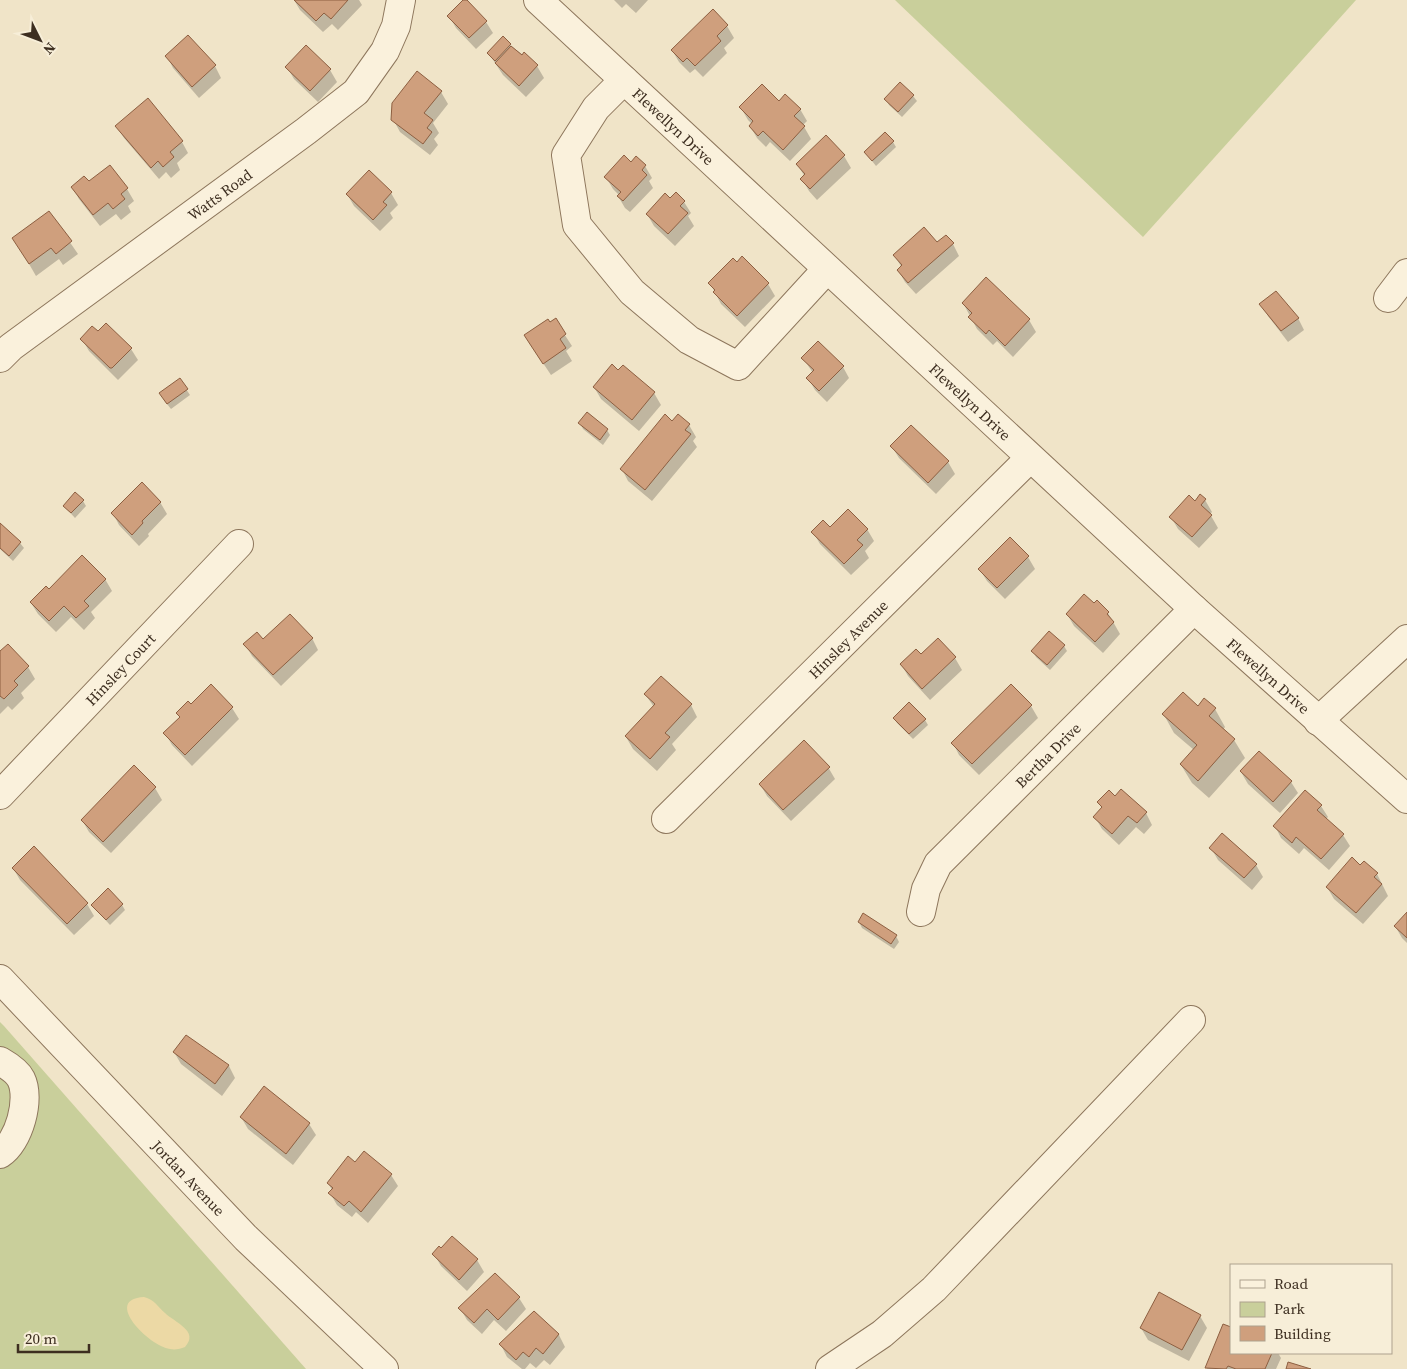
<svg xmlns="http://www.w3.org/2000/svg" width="1407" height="1369" font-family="'Source Serif 4',serif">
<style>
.green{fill:#c9cf9b}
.sand{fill:#ecd9a5}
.shadow{fill:#0003}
.building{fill:#cf9f7d;stroke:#8d5f41}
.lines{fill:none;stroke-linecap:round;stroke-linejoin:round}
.minor-casing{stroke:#8d765c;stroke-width:30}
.minor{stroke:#faf1dc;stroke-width:28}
.labels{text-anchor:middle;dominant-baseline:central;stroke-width:4.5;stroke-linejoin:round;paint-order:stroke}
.street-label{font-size:15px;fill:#3d2e20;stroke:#f7eed8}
</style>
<rect width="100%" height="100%" fill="#f0e4c8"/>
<!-- green -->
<g class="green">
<path d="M895 0H1356L1143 237Z"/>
<path d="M0 1022 4 1026 306 1369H0Z"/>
</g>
<!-- sand -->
<path class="sand" d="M144 1297C155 1300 157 1306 165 1313 174 1322 200 1331 185 1347 180 1349 175 1350 170 1349 149 1346 102 1299 144 1297Z"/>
<!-- shadow -->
<g class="shadow">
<path d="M294 0H359L362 5 338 30 332 24 323 32 300 10Z"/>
<path d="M465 0 486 22 493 33 476 49 456 28 449 16Z"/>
<path d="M614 0H648L636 13 626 4 622 8Z"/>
<path d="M713 11 727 26 734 38 724 48 727 53 703 77 695 69 690 73 679 62 672 50Z"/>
<path d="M510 45 537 66 544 78 526 97 503 75 489 54Z"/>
<path d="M306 47 330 70 337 82 318 102 294 79 287 67Z"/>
<path d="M167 56 215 66 221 78 199 98 173 68Z"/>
<path d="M441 92 448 104 433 123 439 133 434 139 438 145 430 155 400 132 393 119Z"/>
<path d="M913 96 917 101 902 117 889 105 886 99Z"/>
<path d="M779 102 800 109 807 121 803 125 811 139 790 161 770 142 766 147 757 138 750 126 752 124 748 120 741 108Z"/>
<path d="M117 126 182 142 188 153 177 163 180 170 171 178 166 172 159 179 124 138Z"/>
<path d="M826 137 844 156 851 168 817 200 809 191 802 179 805 177 797 164Z"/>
<path d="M893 142 896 147 876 166 865 152Z"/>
<path d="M631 163 645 166 652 178 649 181 653 188 630 212 625 208 618 196 619 195 613 189 606 177Z"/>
<path d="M110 167 127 189 134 201 128 206 131 212 121 220 116 214 100 226 79 199 72 187 89 182Z"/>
<path d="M391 193 398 205 390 213 393 218 380 231 354 206 347 194Z"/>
<path d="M670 199 684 202 691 213 688 216 694 226 675 246 654 226 647 214Z"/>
<path d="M49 212 78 254 63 265 59 259 36 276 21 250Z"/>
<path d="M937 244H953L959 256 916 294 905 282 898 270 902 268 894 255Z"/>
<path d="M742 258 768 284 775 296 745 327 721 304 710 283Z"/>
<path d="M987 279 1029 320 1036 332 1013 357 997 341 993 345 977 329 963 303Z"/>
<path d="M1261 304 1298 318 1304 330 1288 342 1268 316Z"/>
<path d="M555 320 572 346 566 351 572 361 551 375 525 336Z"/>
<path d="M82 339 131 349 138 360 118 380 89 351Z"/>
<path d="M803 358 843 367 849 378 827 402 815 390 808 378 813 373Z"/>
<path d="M618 372 654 393 661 405 639 431 601 399 594 387Z"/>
<path d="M180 380 190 395 171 409 163 399Z"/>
<path d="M672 422 689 425 696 437 693 441 697 447 652 501 628 481 622 469Z"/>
<path d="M580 423 607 430 610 435 603 445 583 429Z"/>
<path d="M911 427 948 462 955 474 936 494 899 458 892 447Z"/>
<path d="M1200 496 1205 500 1212 512 1210 514 1218 528 1199 548 1178 529 1171 517 1195 503Z"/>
<path d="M83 501 86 506 75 518 64 506Z"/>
<path d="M160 502 167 514 148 534 149 536 139 546 119 525 113 513Z"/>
<path d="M0 525 20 543 24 548 13 561 0 549Z"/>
<path d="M830 529H867L874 541 865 551 869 558 851 575 820 544 813 532Z"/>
<path d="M1028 557 1035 569 1005 599 987 581 980 570Z"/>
<path d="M105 579 112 591 91 612 95 618 84 630 71 617 56 632 38 614 31 603 49 591Z"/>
<path d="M1094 605 1108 613 1120 634 1103 653 1074 626 1067 614Z"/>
<path d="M312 638 318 650 281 686 252 656 245 644 263 641Z"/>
<path d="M938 640 955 658 962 670 930 700 908 676 901 664 921 656Z"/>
<path d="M8 645 28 667 35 679 21 693 24 698 12 710 8 706 0 714V653Z"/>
<path d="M1064 646 1067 651 1050 670 1036 657 1033 651Z"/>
<path d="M1011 686 1031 706 1038 718 979 775 959 755 953 743Z"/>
<path d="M645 694 691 705 697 717 672 744 676 750 657 771 633 749 626 737 654 707Z"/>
<path d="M191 706 232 708 239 719 192 766 172 745 165 733 180 718 177 713Z"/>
<path d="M1198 708 1215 709 1225 727 1223 730 1234 740 1245 758 1209 798 1192 783 1181 765 1194 750 1174 733 1164 715Z"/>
<path d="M894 718 925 720 928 725 913 739 897 723Z"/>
<path d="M134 767 155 788 162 800 111 853 89 832 82 820Z"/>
<path d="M828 767 835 779 791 821 767 796 760 784Z"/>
<path d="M1241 772 1291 782 1298 793 1280 813 1248 784Z"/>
<path d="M1115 798 1146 813 1152 825 1144 834 1136 827 1119 845 1102 829 1095 817 1102 809 1099 803Z"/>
<path d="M1321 806 1328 817 1326 819 1343 835 1350 846 1329 870 1304 848 1299 854 1281 838 1275 826Z"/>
<path d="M1211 848 1256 865 1263 877 1252 890 1218 860Z"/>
<path d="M1360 867 1377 874 1388 896 1363 924 1334 899 1327 887Z"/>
<path d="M13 868 87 904 94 916 74 935 20 880Z"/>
<path d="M92 905H122L125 910 110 925Z"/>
<path d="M1407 913V943L1402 938 1395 926Z"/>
<path d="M859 922 896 936 899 942 894 949 862 928Z"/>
<path d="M186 1037 229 1066 235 1078 222 1096 181 1064 174 1052Z"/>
<path d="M241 1117 309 1124 316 1135 293 1165 248 1129Z"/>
<path d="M355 1164 391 1175 398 1186 368 1223 356 1212 352 1217 337 1205 330 1193 332 1190 328 1183Z"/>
<path d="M434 1254 477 1260 484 1272 467 1291 441 1266Z"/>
<path d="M519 1298 526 1309 506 1331 494 1320 482 1334 467 1320 460 1308Z"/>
<path d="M534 1313 559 1335 565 1347 550 1365 544 1360 536 1368 530 1363 525 1369H522L507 1357 501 1345Z"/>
<path d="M1200 1316 1207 1328 1189 1361 1148 1340 1141 1328Z"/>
<path d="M1224 1326 1231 1353H1278L1281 1358 1276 1369H1207Z"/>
</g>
<!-- building -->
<g class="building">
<path d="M294 0H348L331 19 324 13 316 21Z"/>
<path d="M463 0H467L487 21 469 38 447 16Z"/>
<path d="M713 9 728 25 717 36 721 41 695 66 687 58 683 62 671 50Z"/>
<path d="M188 35 216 65 192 87 165 56Z"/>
<path d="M503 36 511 44 495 61 487 53Z"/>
<path d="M306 45 331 69 310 91 285 67Z"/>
<path d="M511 46 522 55 524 52 538 65 519 86 495 63Z"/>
<path d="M417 71 442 91 424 113 433 120 427 128 432 132 423 144 391 120 392 103Z"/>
<path d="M900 82 914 95 898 112 884 99Z"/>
<path d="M762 84 779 101 785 94 801 109 794 116 805 126 783 150 763 131 758 136 749 126 753 121 739 107Z"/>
<path d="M148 98 183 141 170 152 174 157 163 167 158 161 151 168 115 126Z"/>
<path d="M885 132 894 141 872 161 864 152Z"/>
<path d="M826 135 845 155 810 189 800 179 805 174 796 164Z"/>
<path d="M624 155 631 162 636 156 646 165 642 170 647 175 623 201 617 196 621 192 604 177Z"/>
<path d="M110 165 128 188 121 194 125 199 113 209 108 203 93 215 71 187 84 176 89 181Z"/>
<path d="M369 170 392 192 383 202 387 205 373 220 346 194Z"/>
<path d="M676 192 685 201 680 206 688 213 668 234 646 214 665 193 670 198Z"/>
<path d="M49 211 72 241 56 254 51 248 29 264 12 238Z"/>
<path d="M924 227 937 242 946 235 954 243 908 283 897 270 902 265 893 255Z"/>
<path d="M742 256 769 283 737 316 713 292 715 290 708 283 733 258 737 262Z"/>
<path d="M986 277 1030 319 1005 346 989 330 986 334 968 317 972 313 962 303Z"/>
<path d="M1276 291 1299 318 1281 331 1259 304Z"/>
<path d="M556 318 566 334 560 339 566 348 543 364 524 335 548 319 550 322Z"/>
<path d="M106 323 132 348 112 368H110L80 339 92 326 98 331Z"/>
<path d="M818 341 844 366 819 391 806 378 814 370 801 358Z"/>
<path d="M612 364 618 370 623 365 655 392 632 420 593 387Z"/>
<path d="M180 378 188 389 167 404 159 393Z"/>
<path d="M587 412 608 429 600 440 578 423Z"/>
<path d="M665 414 672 421 678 414 690 424 685 430 691 434 645 490 620 469Z"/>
<path d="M911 425 949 461 928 483 890 446Z"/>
<path d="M142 482 161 502 142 521 143 523 132 535 111 513Z"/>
<path d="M75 492 84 500 71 513 63 506Z"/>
<path d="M1200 494 1206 499 1201 505 1212 515 1192 537 1169 517 1189 495 1195 501Z"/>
<path d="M848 509 868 529 857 540 863 545 844 564 811 532 823 520 830 527Z"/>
<path d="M0 523 21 542 9 556 0 548Z"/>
<path d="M1010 537 1029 556 997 588 978 569Z"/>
<path d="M82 555 106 579 84 601 89 606 76 618 64 606 49 621 30 602 46 586 49 589Z"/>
<path d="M1084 594 1094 603 1097 600 1109 612 1107 614 1114 622 1095 642 1066 614Z"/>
<path d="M290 614 313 638 273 675 243 644 257 632 263 639Z"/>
<path d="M1049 631 1065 645 1047 665 1031 651Z"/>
<path d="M938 638 956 657 922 689 900 664 916 649 921 654Z"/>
<path d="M8 644 29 666 14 681 18 685 4 699 0 696V651Z"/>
<path d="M661 676 692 704 665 733 670 737 650 759 625 736 655 704 644 694Z"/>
<path d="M211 684 233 707 185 755 163 733 180 717 176 713 188 701 191 704Z"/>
<path d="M1011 684 1032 705 972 764 951 743Z"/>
<path d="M1183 692 1198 706 1204 698 1216 708 1209 716 1235 739 1198 781 1180 764 1197 745 1162 714Z"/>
<path d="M909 702 926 719 909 734 893 718Z"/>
<path d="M804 740 830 767 783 810 759 784Z"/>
<path d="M1259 751 1292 781 1273 802 1240 771Z"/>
<path d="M134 765 156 787 103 842 81 820Z"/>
<path d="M1121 789 1147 812 1137 823 1128 816 1112 834 1093 817 1102 807 1097 802 1109 790 1115 796Z"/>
<path d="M1305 790 1322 805 1317 810 1344 834 1321 859 1296 837 1292 843 1273 826Z"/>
<path d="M1222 833 1257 864 1244 878 1209 848Z"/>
<path d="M34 846 88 903 67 924 12 868Z"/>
<path d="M1352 857 1360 865 1364 861 1378 873 1374 877 1382 884 1356 913 1326 887Z"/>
<path d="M108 888 123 904 106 920 91 905Z"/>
<path d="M1407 912V938L1394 926Z"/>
<path d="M863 913 897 935 891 944 858 922Z"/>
<path d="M186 1035 229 1065 215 1084 173 1052Z"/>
<path d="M264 1086 310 1123 286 1154 240 1117Z"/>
<path d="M364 1151 392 1174 361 1212 349 1201 344 1206 328 1193 333 1188 327 1183 348 1156 355 1162Z"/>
<path d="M452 1236 478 1259 459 1280 432 1254 439 1246 441 1248Z"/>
<path d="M495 1273 520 1297 498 1320 487 1309 474 1323 458 1308Z"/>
<path d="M1159 1292 1201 1315 1182 1350 1140 1328Z"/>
<path d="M534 1311 559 1334 543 1354 536 1348 529 1357 523 1352 516 1360 499 1344Z"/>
<path d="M1223 1324 1231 1327V1353H1272L1265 1369H1236L1228 1366 1226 1369 1205 1368Z"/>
<path d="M1288 1362 1311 1369H1286Z"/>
</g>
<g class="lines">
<defs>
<g id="minor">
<path id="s1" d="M538 0 1194 609 1407 799"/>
<path d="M624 80 596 108 566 155 577 225 632 292 689 340 738 366 827 269"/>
<path d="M1388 298 1407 273"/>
<path id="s2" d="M0 358 11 347 306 131 356 92 385 51 396 26 401 0"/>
<path d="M1318 721 1407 639"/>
<path id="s3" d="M0 795 239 544"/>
<path id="s4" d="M666 819 1030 458"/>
<path id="s5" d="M921 912 926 889 938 864 1194 609"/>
<path id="s6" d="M0 979 246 1238 384 1369"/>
<path d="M0 1061C7 1065 17 1071 21 1079 31 1099 19 1142 0 1154"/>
<path d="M830 1369 882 1334 934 1289 1191 1020"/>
</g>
</defs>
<!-- minor casing -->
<use href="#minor" class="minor-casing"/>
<!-- minor -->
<use href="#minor" class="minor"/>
</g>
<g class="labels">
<!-- street labels -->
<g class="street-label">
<text stroke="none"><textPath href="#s1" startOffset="185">Flewellyn Drive</textPath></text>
<text stroke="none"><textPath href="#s2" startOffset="274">Watts Road</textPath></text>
<text stroke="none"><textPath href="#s1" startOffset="590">Flewellyn Drive</textPath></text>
<text stroke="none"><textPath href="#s4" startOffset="256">Hinsley Avenue</textPath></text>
<text stroke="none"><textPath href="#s3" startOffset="174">Hinsley Court</textPath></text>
<text stroke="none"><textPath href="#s1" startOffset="995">Flewellyn Drive</textPath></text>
<text stroke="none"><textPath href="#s5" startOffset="206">Bertha Drive</textPath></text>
<text stroke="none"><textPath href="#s6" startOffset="274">Jordan Avenue</textPath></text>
</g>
</g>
<!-- legend -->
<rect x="1230" y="1264" width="162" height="90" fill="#f7eed8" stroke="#ada18e"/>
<rect x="1240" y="1280" width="25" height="8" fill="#faf1dc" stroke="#ada18e"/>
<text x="1274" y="1289" font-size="15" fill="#3d2e20">Road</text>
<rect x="1240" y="1302" width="25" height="15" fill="#c9cf9b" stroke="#ada18e"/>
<text x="1274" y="1314" font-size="15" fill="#3d2e20">Park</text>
<rect x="1240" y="1326" width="25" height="15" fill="#cf9f7d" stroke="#ada18e"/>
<text x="1274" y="1339" font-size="15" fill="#3d2e20">Building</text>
<!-- north arrow -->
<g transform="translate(40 40) rotate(132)" stroke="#f7eed8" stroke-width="4" paint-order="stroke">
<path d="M0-4L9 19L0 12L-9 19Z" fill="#3d2e20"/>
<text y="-8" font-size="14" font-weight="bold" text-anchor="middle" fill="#3d2e20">N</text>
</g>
<!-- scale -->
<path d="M18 1344v8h71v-8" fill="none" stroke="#3d2e20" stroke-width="2.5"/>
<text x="25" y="1344" font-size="15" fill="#3d2e20" stroke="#f7eed8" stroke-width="4" paint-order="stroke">20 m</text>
</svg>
